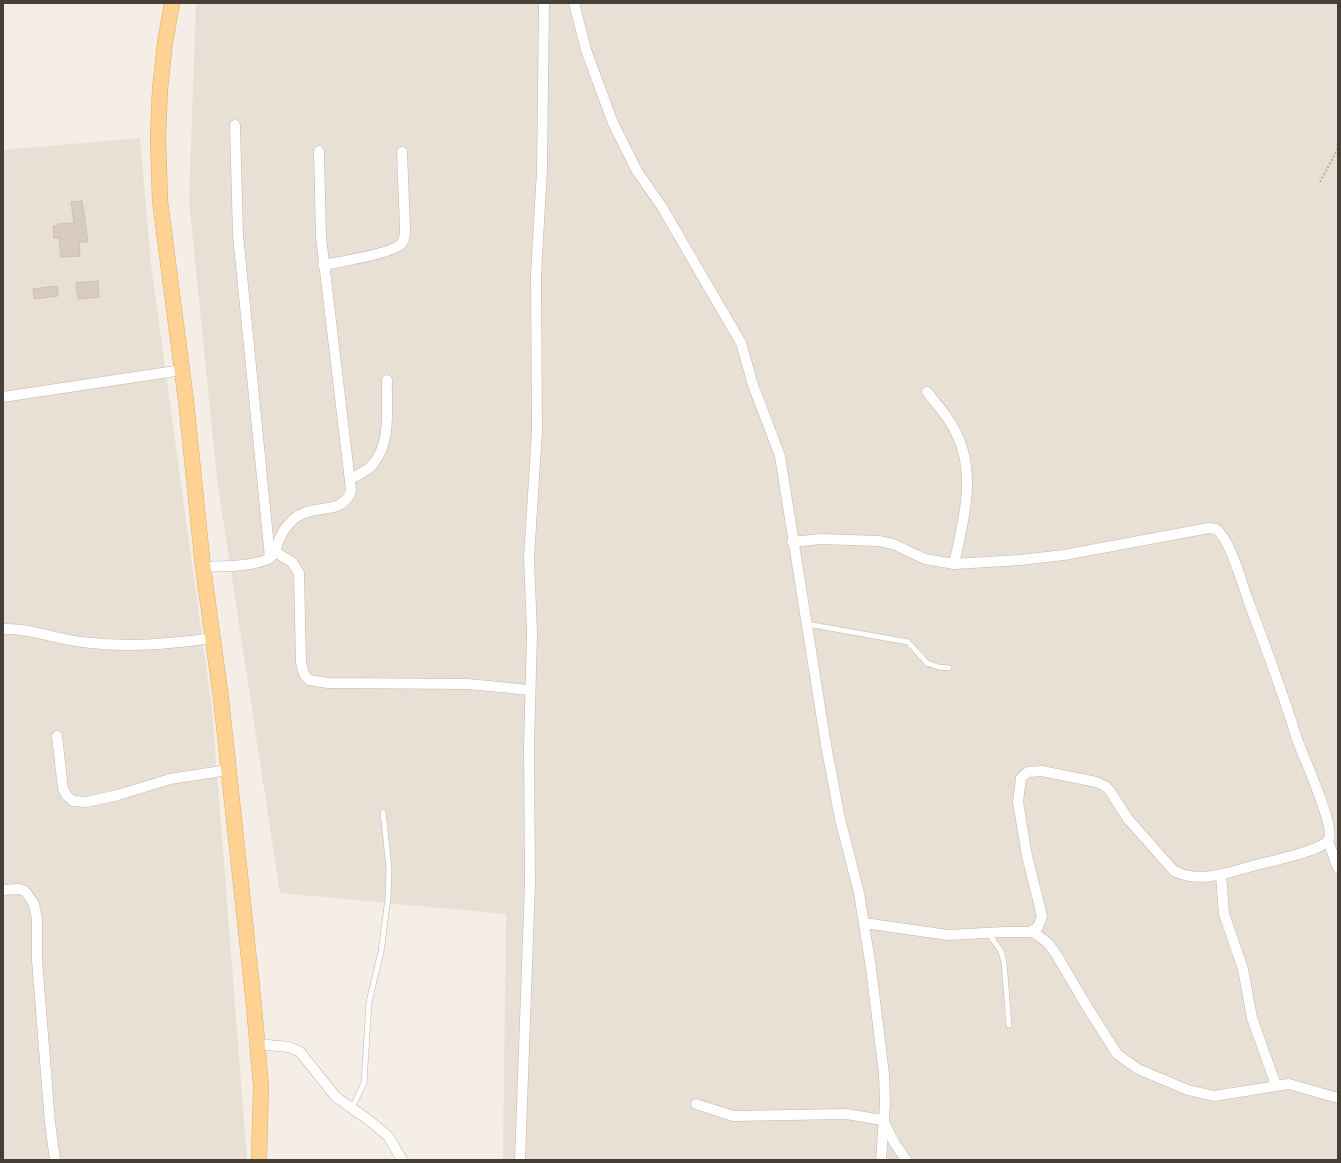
<svg xmlns="http://www.w3.org/2000/svg" width="1341" height="1163" font-family="Lato,sans-serif">
<style>
.residential{fill:#e8dfd5}
.building{fill:#d8cbbf;stroke:#d0bfaf}
.lines{fill:none;stroke-linecap:round;stroke-linejoin:round}
.lane-casing{stroke:#c2b7ac;stroke-width:6}
.street-casing{stroke:#c2b7ac;stroke-width:11}
.primary-casing{stroke:#e5ad63;stroke-width:16}
.path{stroke:#c1ae9a;stroke-width:2;stroke-dasharray:2 2;stroke-linecap:butt}
.lane{stroke:#fff;stroke-width:5}
.street{stroke:#fff;stroke-width:10}
.primary{stroke:#ffd294;stroke-width:15}
</style>
<rect width="100%" height="100%" fill="#f4eee7"/>
<!-- residential -->
<g class="residential">
<path d="M196 3H1338V1160H503L506 914 280 893 217 479 189 201Z"/>
<path d="M140 138 151 265 212 710 247 1160H3V150Z"/>
</g>
<!-- building -->
<g class="building">
<path d="M82 201 88 242H79L80 256 61 257 59 238H54L53 226H57V224L74 223 71 202Z"/>
<path d="M98 281 99 297 78 299 76 283Z"/>
<path d="M57 286 58 296 34 299 33 289Z"/>
</g>
<g class="lines">
<defs>
<g id="lane">
<path d="M807 624 908 642 927 663 938 667 949 668"/>
<path d="M988 933 1001 951 1004 962 1009 1025"/>
<path d="M352 1108 364 1083 369 1002 381 952 388 898 389 868 383 812"/>
</g>
<g id="street">
<path d="M574 3 586 50 613 123 637 171 662 207 741 343 753 385 780 456 826 745 840 819 859 893 871 968 884 1074 885 1104 881 1160"/>
<path d="M235 125 238 235 270 558"/>
<path d="M323 265C339 262 389 254 400 245 405 241 405 234 405 228L402 152"/>
<path d="M927 392C936 403 946 414 953 427 978 470 964 519 954 564"/>
<path d="M3 397 182 370"/>
<path d="M350 479C358 475 368 471 373 464 392 442 386 406 387 380"/>
<path d="M792 542 821 539 879 541 893 544 925 559 954 564 1020 560 1064 555 1209 528 1216 529C1230 539 1242 583 1248 600 1265 645 1282 690 1296 736 1302 755 1335 824 1329 839 1323 851 1270 861 1256 865 1231 872 1199 884 1174 871L1128 819 1110 791 1105 786 1096 782 1042 771 1028 772 1021 778 1018 802 1027 856 1042 916 1038 927 1030 932"/>
<path d="M275 552 292 562 299 573 301 663 304 674 309 680 328 683 467 684 530 690"/>
<path d="M203 567C222 566 251 567 268 559 277 554 276 544 281 536 284 528 294 517 302 514 320 505 344 514 351 490L321 237 319 151"/>
<path d="M3 629C30 628 55 639 82 642 128 648 168 644 213 638"/>
<path d="M57 736 63 789 67 796 73 801 86 802 118 795 170 779 228 770"/>
<path d="M1328 841 1338 868"/>
<path d="M1221 875 1224 914 1243 969 1252 1018 1276 1085"/>
<path d="M3 890 19 889 25 891 34 904 37 919V960L50 1123 55 1160"/>
<path d="M864 923 948 935 1004 932H1030L1036 934 1048 943 1056 954 1086 1005 1117 1054 1138 1069 1188 1090 1214 1096 1289 1084 1338 1098"/>
<path d="M257 1044 289 1047 300 1052 336 1097 370 1121 388 1136 402 1160"/>
<path d="M696 1104 733 1116 846 1114 883 1120"/>
<path d="M884 1122 894 1142 906 1160"/>
<path d="M520 1160 530 883 529 747 532 633 529 558 537 431 536 274 542 170 544 3"/>
</g>
<path id="primary" d="M172 3 165 43 160 89 158 137 160 201 186 401 203 567 221 698 254 1006 261 1086 259 1160"/>
</defs>
<!-- lane casing -->
<use href="#lane" class="lane-casing"/>
<!-- street casing -->
<use href="#street" class="street-casing"/>
<!-- primary casing -->
<use href="#primary" class="primary-casing"/>
<!-- path -->
<path class="path" d="M1320 182 1338 148"/>
<!-- lane -->
<use href="#lane" class="lane"/>
<!-- street -->
<use href="#street" class="street"/>
<!-- primary -->
<use href="#primary" class="primary"/>
</g>
<!-- border -->
<rect width="1341" height="1163" fill="none" stroke="#473e36" stroke-width="8"/>
</svg>
